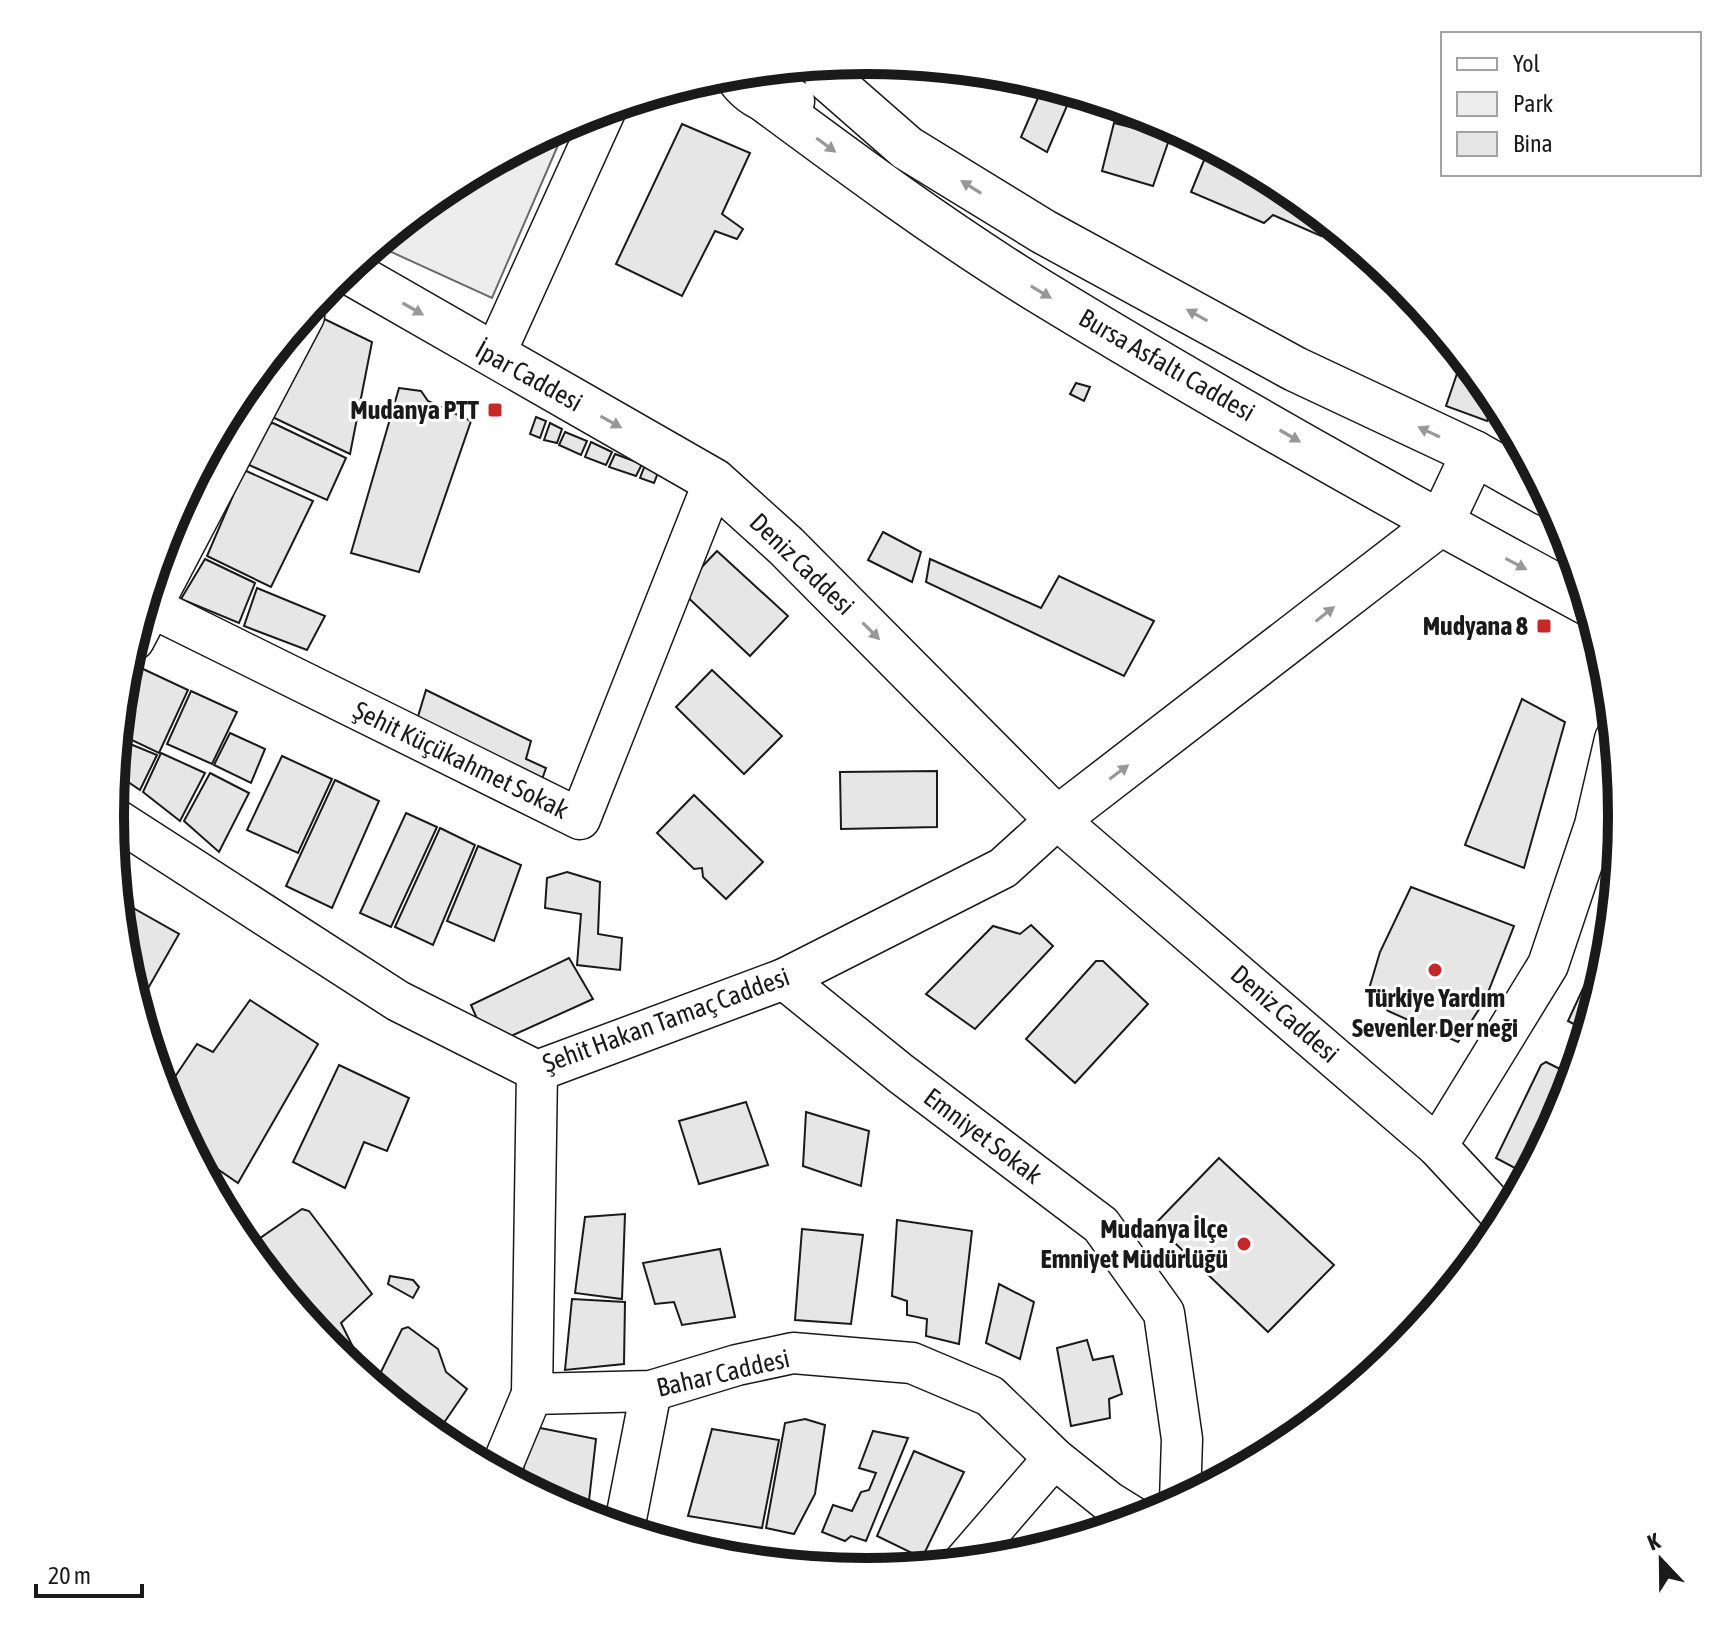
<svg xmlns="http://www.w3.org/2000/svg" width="1733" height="1632" font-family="'Asap Condensed',sans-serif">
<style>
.green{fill:#ededed;stroke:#6a6a6a;stroke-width:2}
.building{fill:#e6e6e6;stroke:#1a1a1a;stroke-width:2}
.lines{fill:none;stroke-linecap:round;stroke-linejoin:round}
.minor-casing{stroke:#1a1a1a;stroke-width:43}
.major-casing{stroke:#1a1a1a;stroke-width:47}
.highway-casing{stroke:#1a1a1a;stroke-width:47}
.minor{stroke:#fff;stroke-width:40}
.major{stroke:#fff;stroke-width:44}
.highway{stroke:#fff;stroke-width:44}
.oneway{fill:#989898}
.poi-dot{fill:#c62828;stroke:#fff;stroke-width:3}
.labels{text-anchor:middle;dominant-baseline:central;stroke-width:6;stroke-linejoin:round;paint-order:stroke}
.street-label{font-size:26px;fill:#1a1a1a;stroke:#fff}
.poi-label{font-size:26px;font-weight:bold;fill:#1a1a1a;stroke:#fff;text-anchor:end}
.rim{fill:none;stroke:#1a1a1a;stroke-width:10}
</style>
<rect width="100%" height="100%" fill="#fff"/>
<!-- green -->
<path class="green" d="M568 122 492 298 376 245 447 187Z"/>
<!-- building -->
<g class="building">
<path d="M1044 84 1073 92 1047 152 1021 137Z"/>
<path d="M1114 123 1170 137 1153 186 1102 171Z"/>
<path d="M682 124 750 153 722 214 743 229 737 239 715 231 682 296 616 264Z"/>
<path d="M1209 148 1287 188 1327 221 1321 236 1273 215 1264 223 1191 192Z"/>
<path d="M314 314 372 342 350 454 266 414Z"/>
<path d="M1463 356 1496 397 1487 421 1446 406Z"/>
<path d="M1076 383 1090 387 1084 401 1070 394Z"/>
<path d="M399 388 421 391 428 401 471 421 419 572 351 553Z"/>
<path d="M536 417 546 421 540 438 530 434Z"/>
<path d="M273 423 346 458 327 500 247 464 266 425Z"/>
<path d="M550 423 562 429 557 443 544 440Z"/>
<path d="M565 432 587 441 581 455 559 445Z"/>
<path d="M591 442 612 452 606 465 585 457Z"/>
<path d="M615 454 642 464 636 476 609 467Z"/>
<path d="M645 465 659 470 654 483 640 478Z"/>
<path d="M244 470 313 501 271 587 207 556Z"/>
<path d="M883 532 921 552 912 582 868 560Z"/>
<path d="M717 551 788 616 750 656 680 590Z"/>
<path d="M205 559 255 583 239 623 181 599Z"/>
<path d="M930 559 1041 608 1059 576 1154 621 1124 676 926 582Z"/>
<path d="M257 588 325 616 307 650 244 626Z"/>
<path d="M141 668 188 690 159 753 119 734 121 713Z"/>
<path d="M712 670 782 736 744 774 676 707Z"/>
<path d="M426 690 531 741 526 759 546 768 539 788 413 733Z"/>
<path d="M191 691 237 712 212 764 167 744Z"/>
<path d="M1522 699 1565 722 1524 868 1465 845Z"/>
<path d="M230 733 265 749 251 783 214 765Z"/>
<path d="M118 739 157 755 140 790 115 773Z"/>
<path d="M161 753 205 773 180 821 143 792Z"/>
<path d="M282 756 332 779 298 853 247 830Z"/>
<path d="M937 771V827L841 829 840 772Z"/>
<path d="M210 773 249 793 219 852 184 821Z"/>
<path d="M335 780 379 801 332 908 286 886Z"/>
<path d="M694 795 763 862 726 899 703 877 702 868 694 869 657 833Z"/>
<path d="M406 813 437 827 391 927 360 913Z"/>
<path d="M440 828 475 845 433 945 395 927Z"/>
<path d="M478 846 521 865 494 941 447 921Z"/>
<path d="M567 872 600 882 598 934 622 938 620 970 577 965 581 914 545 908 547 878Z"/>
<path d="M1411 887 1514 926 1485 1000 1458 1042 1388 1011 1369 989 1380 952Z"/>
<path d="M119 900 179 934 138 1006 125 963Z"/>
<path d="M1031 925 1053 946 975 1029 926 994 993 926 1020 934Z"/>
<path d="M1611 928 1608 964 1587 1031 1568 1021Z"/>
<path d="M569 958 593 999 489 1046 471 1005Z"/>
<path d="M1096 961H1103L1148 1004 1075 1083 1026 1039Z"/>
<path d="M250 1000 318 1044 238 1183 194 1153 164 1093 197 1044 213 1052Z"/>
<path d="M1546 1062 1574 1076 1565 1106 1528 1175 1496 1158 1541 1065Z"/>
<path d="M339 1065 409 1098 387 1151 364 1142 345 1188 293 1162Z"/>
<path d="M746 1102 768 1165 699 1184 679 1121Z"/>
<path d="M806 1112 869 1131 861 1186 803 1166Z"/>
<path d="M1219 1158 1334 1265 1268 1332 1155 1224Z"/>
<path d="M302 1209 309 1211 372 1294 341 1323 355 1351 341 1358 247 1247Z"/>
<path d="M625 1214 622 1299 575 1293 585 1217Z"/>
<path d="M897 1220 972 1231 959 1344 926 1336 927 1319 907 1315V1301L892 1296Z"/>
<path d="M802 1229 863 1235 851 1324 795 1320Z"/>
<path d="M720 1249 735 1317 682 1325 674 1302 655 1304 643 1263Z"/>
<path d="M390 1276 413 1280 419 1287 413 1298 388 1284Z"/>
<path d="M999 1284 1034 1302 1020 1359 986 1343Z"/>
<path d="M572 1299 625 1302 624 1364 565 1370Z"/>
<path d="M408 1327 438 1349 446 1372 467 1389 439 1430 377 1380 402 1329Z"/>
<path d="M1087 1340 1093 1360 1113 1356 1122 1394 1109 1399 1110 1418 1071 1426 1057 1348Z"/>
<path d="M805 1419 825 1425 815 1494 794 1534 766 1528 785 1423Z"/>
<path d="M530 1426 596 1439 587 1518 521 1485Z"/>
<path d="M712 1429 779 1440 762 1528 688 1516Z"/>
<path d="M873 1431 908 1438 866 1541 851 1536 845 1541 822 1532 833 1505 852 1511 861 1492 869 1490 876 1473 859 1468Z"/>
<path d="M914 1451 964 1472 922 1558 877 1536Z"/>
</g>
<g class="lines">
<defs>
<g id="minor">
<path d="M494 356 606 109"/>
<path d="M145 604 580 819 714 481"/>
<path d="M134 640 304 316"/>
<path d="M111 816 398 1001 537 1071 784 979 1003 868 1057 819 1437 1146 1504 1218"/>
<path d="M784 979 900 1073 1101 1225 1164 1313 1182 1439 1180 1501"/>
<path d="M537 1071 532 1394 651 1391 737 1365 793 1353 912 1363 990 1396 1054 1458 1109 1502 1138 1520"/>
<path d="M1437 1146 1548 965 1595 825 1615 739"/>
<path d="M499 1473 532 1394"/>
<path d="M624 1529 651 1391"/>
<path d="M964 1562 1054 1458"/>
</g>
<path id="major" d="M346 270 714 481 786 546 1057 819 1441 523 1474 453"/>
<g id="highway">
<path d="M735 73C749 94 767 105 792 101"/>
<path d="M827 78 907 148 1044 232 1295 369 1474 453 1547 494"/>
<path d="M764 99C853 165 942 231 1036 289 1216 399 1402 503 1588 603"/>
</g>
</defs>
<!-- minor casing -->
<use href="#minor" class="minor-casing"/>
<!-- major casing -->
<use href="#major" class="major-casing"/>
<!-- highway casing -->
<use href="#highway" class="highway-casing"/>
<!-- minor -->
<use href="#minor" class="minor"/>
<!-- major -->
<use href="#major" class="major"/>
<!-- highway -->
<use href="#highway" class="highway"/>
</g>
<!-- one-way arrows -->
<defs><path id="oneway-solid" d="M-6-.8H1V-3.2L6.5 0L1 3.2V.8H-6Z" transform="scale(2)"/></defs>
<g class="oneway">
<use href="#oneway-solid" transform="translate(826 145) rotate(36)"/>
<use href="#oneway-solid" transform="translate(971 187) rotate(-148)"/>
<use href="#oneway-solid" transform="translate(1041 292) rotate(31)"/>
<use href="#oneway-solid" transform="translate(413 309) rotate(30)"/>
<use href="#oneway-solid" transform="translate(1197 315) rotate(-151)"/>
<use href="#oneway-solid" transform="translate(611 422) rotate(29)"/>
<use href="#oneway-solid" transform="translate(1429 432) rotate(-155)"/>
<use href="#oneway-solid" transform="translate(1290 436) rotate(30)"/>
<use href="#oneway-solid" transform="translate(1516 564) rotate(28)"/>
<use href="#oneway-solid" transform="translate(1325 614) rotate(-38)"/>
<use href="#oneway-solid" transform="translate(871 631) rotate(45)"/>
<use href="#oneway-solid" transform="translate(1119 772) rotate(-37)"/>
</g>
<!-- markers -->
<g class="poi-dot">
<rect x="487" y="402" width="16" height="16" rx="4"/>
<rect x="1536" y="618" width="16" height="16" rx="4"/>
<circle cx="1435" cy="970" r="8"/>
<circle cx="1244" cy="1244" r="8"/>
</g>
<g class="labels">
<!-- street labels -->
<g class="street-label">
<text transform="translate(1167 365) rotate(30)">Bursa Asfaltı Caddesi</text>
<text transform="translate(529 376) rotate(29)">İpar Caddesi</text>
<text transform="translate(802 564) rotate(44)">Deniz Caddesi</text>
<text transform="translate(461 760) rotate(26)">Şehit Küçükahmet Sokak</text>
<text transform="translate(1285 1014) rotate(41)">Deniz Caddesi</text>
<text transform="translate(666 1020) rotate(-20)">Şehit Hakan Tamaç Caddesi</text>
<text transform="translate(983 1136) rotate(37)">Emniyet Sokak</text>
<text transform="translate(723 1373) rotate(-13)">Bahar Caddesi</text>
</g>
<!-- poi labels -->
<g class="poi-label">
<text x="479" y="410">Mudanya PTT</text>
<text x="1528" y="626">Mudyana 8</text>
<text x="1435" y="998" text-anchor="middle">Türkiye Yardım<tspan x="1435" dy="30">Sevenler Der neği</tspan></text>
<text x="1228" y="1229">Mudanya İlçe<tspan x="1228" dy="30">Emniyet Müdürlüğü</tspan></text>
</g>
</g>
<!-- crop -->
<path d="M0 0H1733V1632H0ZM124 816a742 742 0 1 1 1484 0a742 742 0 1 1-1484 0Z" fill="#fff" fill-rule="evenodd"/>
<path class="rim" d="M124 816a742 742 0 1 1 1484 0a742 742 0 1 1-1484 0Z"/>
<!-- legend -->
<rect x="1441" y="32" width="260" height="144" fill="#ffffff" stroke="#a3a3a3" stroke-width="2"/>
<rect x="1457" y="58" width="40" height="12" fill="#ffffff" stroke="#a3a3a3" stroke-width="2"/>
<text x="1513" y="72" font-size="24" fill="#1a1a1a">Yol</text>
<rect x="1457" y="92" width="40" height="24" fill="#ededed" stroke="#a3a3a3" stroke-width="2"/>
<text x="1513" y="112" font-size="24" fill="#1a1a1a">Park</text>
<rect x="1457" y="132" width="40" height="24" fill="#e6e6e6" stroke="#a3a3a3" stroke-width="2"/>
<text x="1513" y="152" font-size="24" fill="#1a1a1a">Bina</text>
<!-- north arrow -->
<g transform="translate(1661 1560) rotate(338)" stroke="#ffffff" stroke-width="6" paint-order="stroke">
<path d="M0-6L14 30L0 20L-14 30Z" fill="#1a1a1a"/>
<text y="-12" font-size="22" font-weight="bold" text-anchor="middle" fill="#1a1a1a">K</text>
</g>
<!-- scale -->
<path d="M36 1584v12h106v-12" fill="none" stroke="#1a1a1a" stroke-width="4"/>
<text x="48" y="1584" font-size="24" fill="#1a1a1a" stroke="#ffffff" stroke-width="6" paint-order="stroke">20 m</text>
</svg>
